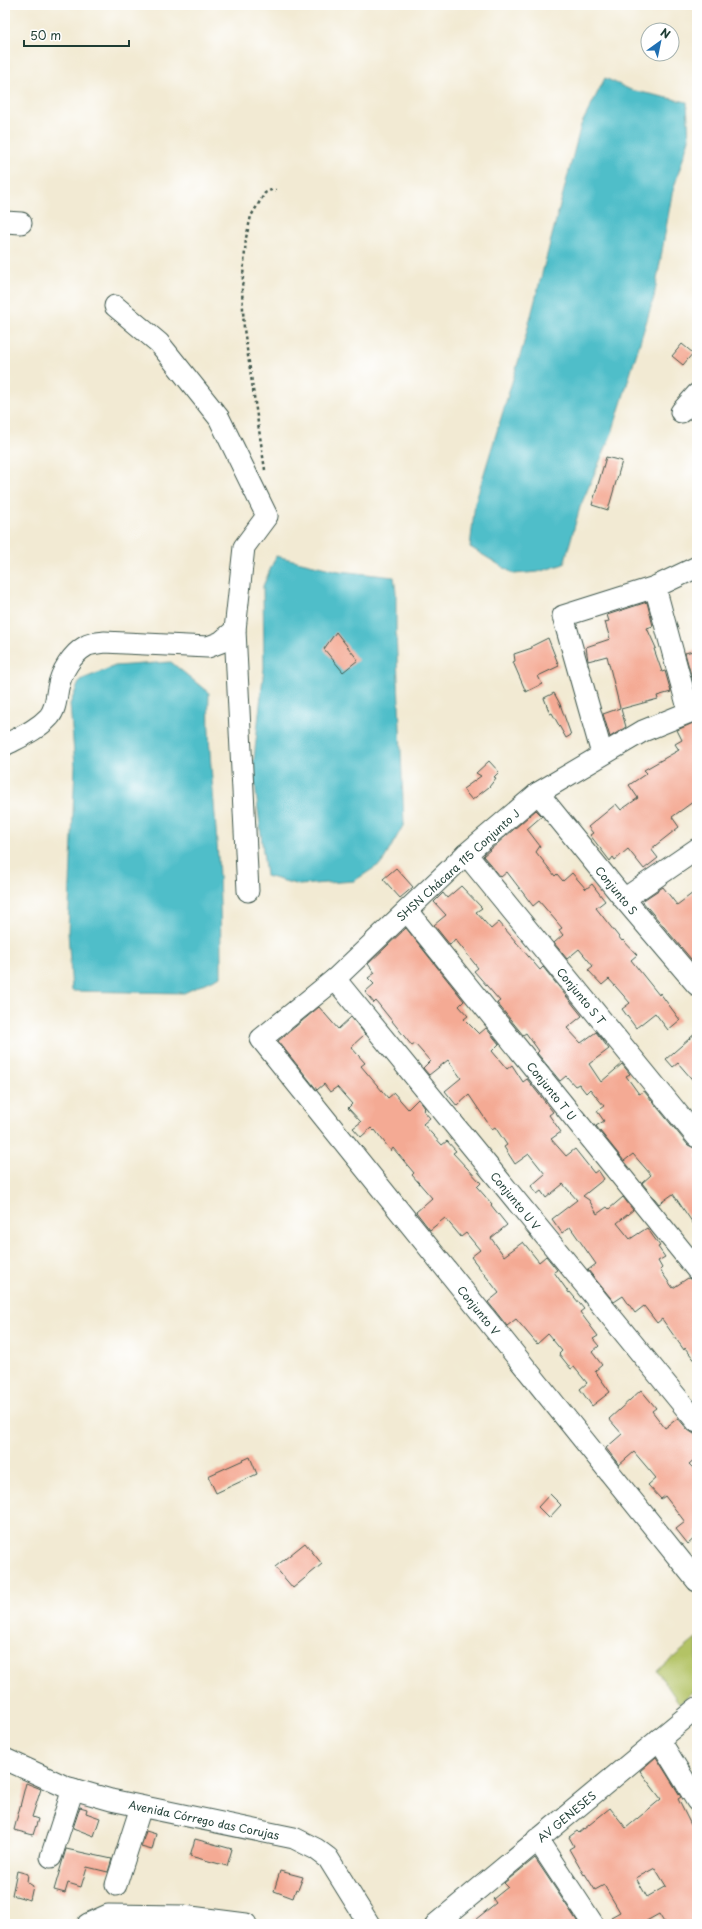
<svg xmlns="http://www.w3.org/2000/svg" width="702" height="1929" font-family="'Playpen Sans',sans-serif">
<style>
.green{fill:#b3c365;stroke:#69804c}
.water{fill:#50bec9;stroke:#387e7e}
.building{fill:#f4aa94;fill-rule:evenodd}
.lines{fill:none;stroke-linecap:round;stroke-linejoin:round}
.minor-casing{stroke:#3f574c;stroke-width:23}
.path{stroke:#3f574c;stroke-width:2.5;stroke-dasharray:3 3;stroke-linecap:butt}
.minor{stroke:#fff;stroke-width:21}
.labels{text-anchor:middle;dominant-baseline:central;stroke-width:4;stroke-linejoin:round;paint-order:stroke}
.street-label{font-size:11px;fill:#1f3d34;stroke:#fff}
</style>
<rect width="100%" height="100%" fill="#fff"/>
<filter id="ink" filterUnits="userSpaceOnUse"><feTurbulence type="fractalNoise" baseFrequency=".025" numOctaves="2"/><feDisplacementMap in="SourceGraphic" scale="8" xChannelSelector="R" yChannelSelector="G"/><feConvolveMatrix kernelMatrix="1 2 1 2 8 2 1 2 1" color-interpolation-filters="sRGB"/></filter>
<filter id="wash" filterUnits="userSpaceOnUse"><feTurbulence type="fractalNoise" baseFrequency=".012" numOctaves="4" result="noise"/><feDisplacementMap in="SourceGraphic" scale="16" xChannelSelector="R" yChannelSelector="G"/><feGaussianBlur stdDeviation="0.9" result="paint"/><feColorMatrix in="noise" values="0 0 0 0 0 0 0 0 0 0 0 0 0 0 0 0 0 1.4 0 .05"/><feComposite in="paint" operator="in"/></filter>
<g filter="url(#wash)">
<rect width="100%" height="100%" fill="#f2ead3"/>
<!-- green -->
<path class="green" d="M697 1638V1689L679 1703 657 1671Z"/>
<!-- water -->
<g class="water">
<path d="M605 78 631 90 687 102 689 139 672 194 654 297 612 433 580 507 564 564 538 572 514 574 470 547 475 503 523 346 581 125Z"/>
<path d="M276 556 339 571 394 577 396 592V632L404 824 382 863 354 881 299 885 266 876 253 768 264 668 263 586Z"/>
<path d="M171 662 209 693C207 739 213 784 216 830 220 878 221 927 221 976L184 993 72 991 68 932 75 766 70 704 80 680 115 666Z"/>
</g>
<g id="blocks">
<!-- building -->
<g class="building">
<path d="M682 344 693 353 683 365 672 356Z"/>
<path d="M606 457 622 461 608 510 592 505Z"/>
<path d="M647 602 653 626 647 628 656 648 654 649 662 672 665 671 671 692 657 696 658 699 621 709 626 727 610 737 603 714 620 708 607 656 588 661 586 647 610 639 605 622 609 621 607 615Z"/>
<path d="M336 632 358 660 343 672 324 649Z"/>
<path d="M548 638 559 666 538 676 542 684 526 692 513 662 515 661 514 654 532 648V646Z"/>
<path d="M697 650V685L694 686 685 653Z"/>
<path d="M554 693 560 704 571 735 566 738 552 713 550 714 544 698Z"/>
<path d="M693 723 697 729V799L672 817 679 827 651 849 658 858 644 869 628 849 615 860 613 857 610 861 590 835 593 833 588 827 616 804 621 810 638 798 629 785 647 773 644 770 679 750 675 744 682 740 677 730Z"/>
<path d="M489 761 499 772 494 777 496 778 489 787 472 800 463 789 481 776 476 773Z"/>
<path d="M536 810 542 816 527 829 540 846 536 852 555 876 557 874 563 881 572 873 586 889 592 884 605 901 596 908 622 941 623 940 637 955 631 960 659 995 660 993 680 1020 668 1030 655 1013 636 1028 622 1009 630 1003 609 979 602 985 588 970 593 966 579 949 567 959 554 943 563 935 559 930 562 928 539 901 533 906 507 872 501 877 483 856Z"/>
<path d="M396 868 413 887 400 898 383 879Z"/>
<path d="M461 886 482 908 476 912 491 929 499 922 540 970 543 967 582 1016 567 1028 581 1043 596 1032 609 1049 589 1064 601 1082 622 1064 630 1074 626 1076 639 1094 644 1091 688 1145 697 1149V1229L673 1194 659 1204 642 1183 651 1175 633 1154 624 1161 596 1126 604 1121 597 1111 604 1106 590 1089 586 1093 579 1084 575 1086 566 1076 560 1081 537 1053 539 1051 526 1033 523 1035 497 1003 500 1001 474 971 478 968 455 939 450 945 434 925 446 915 434 902 443 893 447 898Z"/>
<path d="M663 887 677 905 697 890V966L642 901Z"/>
<path d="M406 928 464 1001 459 1006 468 1016 464 1019 479 1034 486 1028 499 1044 492 1051 507 1069 512 1065 523 1082 527 1079 553 1112 549 1115 561 1132 551 1139 566 1156 575 1149 594 1173 598 1170 604 1179 583 1196 589 1200 597 1214 607 1207 609 1209 623 1197 633 1210 617 1223 630 1239 647 1228 660 1246 658 1247 665 1257 658 1261 662 1268 660 1270 673 1288 688 1278 697 1282V1363L685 1348 684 1350 662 1319 657 1323 644 1306 635 1313 623 1296 614 1302 588 1270 596 1264 570 1227 562 1233 552 1219 577 1200 563 1184 546 1198 541 1191 537 1194 531 1186 545 1174 529 1154 515 1164 504 1147 507 1145 495 1127 492 1129 469 1095 457 1106 445 1091 461 1078 448 1060 429 1075 423 1068 430 1061 415 1044 412 1046 376 1001 374 1003 365 992 374 984 368 978 375 973 368 964Z"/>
<path d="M319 1007 338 1029 351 1017 365 1034 351 1047 365 1063 361 1066 388 1098 394 1093 408 1109 418 1099 425 1108 423 1110 430 1118 423 1124 442 1145 447 1141 456 1151 453 1153 481 1183 477 1187 492 1204 491 1205 507 1225 491 1238 504 1256 523 1242 539 1262 546 1256 557 1270 554 1272 569 1293 570 1292 584 1309 580 1312 598 1336 593 1339 599 1346 592 1352 602 1365 595 1371 610 1392 592 1406 580 1389 587 1383 574 1367 571 1369 559 1354 562 1351 548 1334 537 1344 516 1319 507 1326 488 1302 499 1293 471 1257 480 1250 466 1233 461 1237 445 1218 430 1230 416 1212 432 1198 412 1175 414 1173 393 1148 391 1151 375 1130 374 1131 371 1128 361 1137 353 1128 361 1122 348 1108 352 1104 337 1087 330 1092 324 1084 317 1090 278 1041Z"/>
<path d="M697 1032V1085L678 1063 673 1067 666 1059Z"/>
<path d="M641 1390 656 1408 652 1411 665 1428 678 1418 688 1430 697 1436V1457L689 1464 697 1472V1536L688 1544 676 1529 685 1522 665 1496 661 1499 648 1485 656 1478 634 1452 619 1465 606 1448 622 1434 609 1419Z"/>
<path d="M250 1457 257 1474 216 1493 208 1476Z"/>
<path d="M550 1494 561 1505 549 1518 538 1507Z"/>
<path d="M305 1543 322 1564 293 1588 275 1567Z"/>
<path d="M656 1757 681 1797 678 1799 691 1825 697 1821V1924H665L659 1914 641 1924H615L611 1917 620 1912 604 1885 595 1890 585 1874 584 1875 569 1849 574 1846 569 1837 577 1831 579 1833 610 1808 626 1828 661 1799 640 1771ZM655 1868 666 1886 647 1897 636 1878Z"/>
<path d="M26 1783 41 1789 32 1817 38 1819 33 1835 14 1830Z"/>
<path d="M80 1807 87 1809 86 1813 100 1818 94 1836 73 1828Z"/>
<path d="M146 1831 156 1834 152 1850 141 1847Z"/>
<path d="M195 1839 232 1849 227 1866 190 1856Z"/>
<path d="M66 1849 112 1859 108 1872 87 1867 81 1887 68 1883 65 1893 54 1890Z"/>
<path d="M535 1858 579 1924H470L496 1903 493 1899 508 1887 504 1883Z"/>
<path d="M17 1871 28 1874 27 1882 33 1886 30 1900 12 1895Z"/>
<path d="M280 1871 303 1877 298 1890 296 1889 293 1898 274 1891Z"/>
</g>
</g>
</g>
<g filter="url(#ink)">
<use href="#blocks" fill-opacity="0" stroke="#3f574c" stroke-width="1"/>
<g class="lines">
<defs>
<g id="minor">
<path d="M5 222 21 223"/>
<path d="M115 306 159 343 219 418 267 516 244 547 235 630 248 891"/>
<path d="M681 412 697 394"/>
<path d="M655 587 689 712"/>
<path id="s1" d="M697 709 643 731 538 793 466 854 335 979 261 1039 697 1581"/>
<path d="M5 745C20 737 37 730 49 717 56 709 56 698 58 688 61 672 72 654 86 646 91 643 99 643 104 642L208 647 221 642 235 630"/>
<path d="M602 754 563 616 655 587 697 567"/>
<path id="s2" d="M538 793 624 899 697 985"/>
<path id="s3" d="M466 854 697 1137"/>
<path d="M624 899 697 849"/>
<path id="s4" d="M407 911 697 1270"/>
<path id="s5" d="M335 979 697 1422"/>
<path d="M659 1739 697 1801"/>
<path id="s6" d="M5 1759 66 1787 111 1800 294 1838 316 1849 328 1858 369 1924"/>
<path d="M537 1839 593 1924"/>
<path d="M51 1857 73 1789"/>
<path d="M116 1885 141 1807"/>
<path d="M88 1924 108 1915 183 1916 246 1924"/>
<path id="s7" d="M436 1924 697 1708"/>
</g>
</defs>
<!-- minor casing -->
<use href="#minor" class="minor-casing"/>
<!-- path -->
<path class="path" d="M265 470 244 329 242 289 246 238 251 216 265 193 271 190H276"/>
<!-- minor -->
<use href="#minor" class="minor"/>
</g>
</g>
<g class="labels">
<!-- street labels -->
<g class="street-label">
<text transform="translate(458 865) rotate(-42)">SHSN Chácara 115 Conjunto J</text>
<text stroke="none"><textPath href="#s2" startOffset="125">Conjunto S</textPath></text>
<text stroke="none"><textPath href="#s3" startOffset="183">Conjunto S T</textPath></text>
<text stroke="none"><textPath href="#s4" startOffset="231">Conjunto T U</textPath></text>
<text stroke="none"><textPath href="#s5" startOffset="286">Conjunto U V</textPath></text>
<text stroke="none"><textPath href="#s1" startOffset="899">Conjunto V</textPath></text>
<text stroke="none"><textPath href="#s7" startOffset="169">AV GENESES</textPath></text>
<text stroke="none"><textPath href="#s6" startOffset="209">Avenida Córrego das Corujas</textPath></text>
</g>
</g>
<!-- margin -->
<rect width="702" height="1929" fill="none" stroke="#fff" stroke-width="20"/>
<!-- north arrow -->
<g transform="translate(660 42) rotate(33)"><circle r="19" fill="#ffffff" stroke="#a5b1ae"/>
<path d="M0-3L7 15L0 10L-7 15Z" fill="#1f6fb2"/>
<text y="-6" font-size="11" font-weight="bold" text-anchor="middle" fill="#1f3d34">N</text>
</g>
<!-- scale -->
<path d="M24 40v6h105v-6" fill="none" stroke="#1f3d34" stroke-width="2"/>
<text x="30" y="40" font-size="12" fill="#1f3d34" stroke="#ffffff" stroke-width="3" paint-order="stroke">50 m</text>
</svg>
